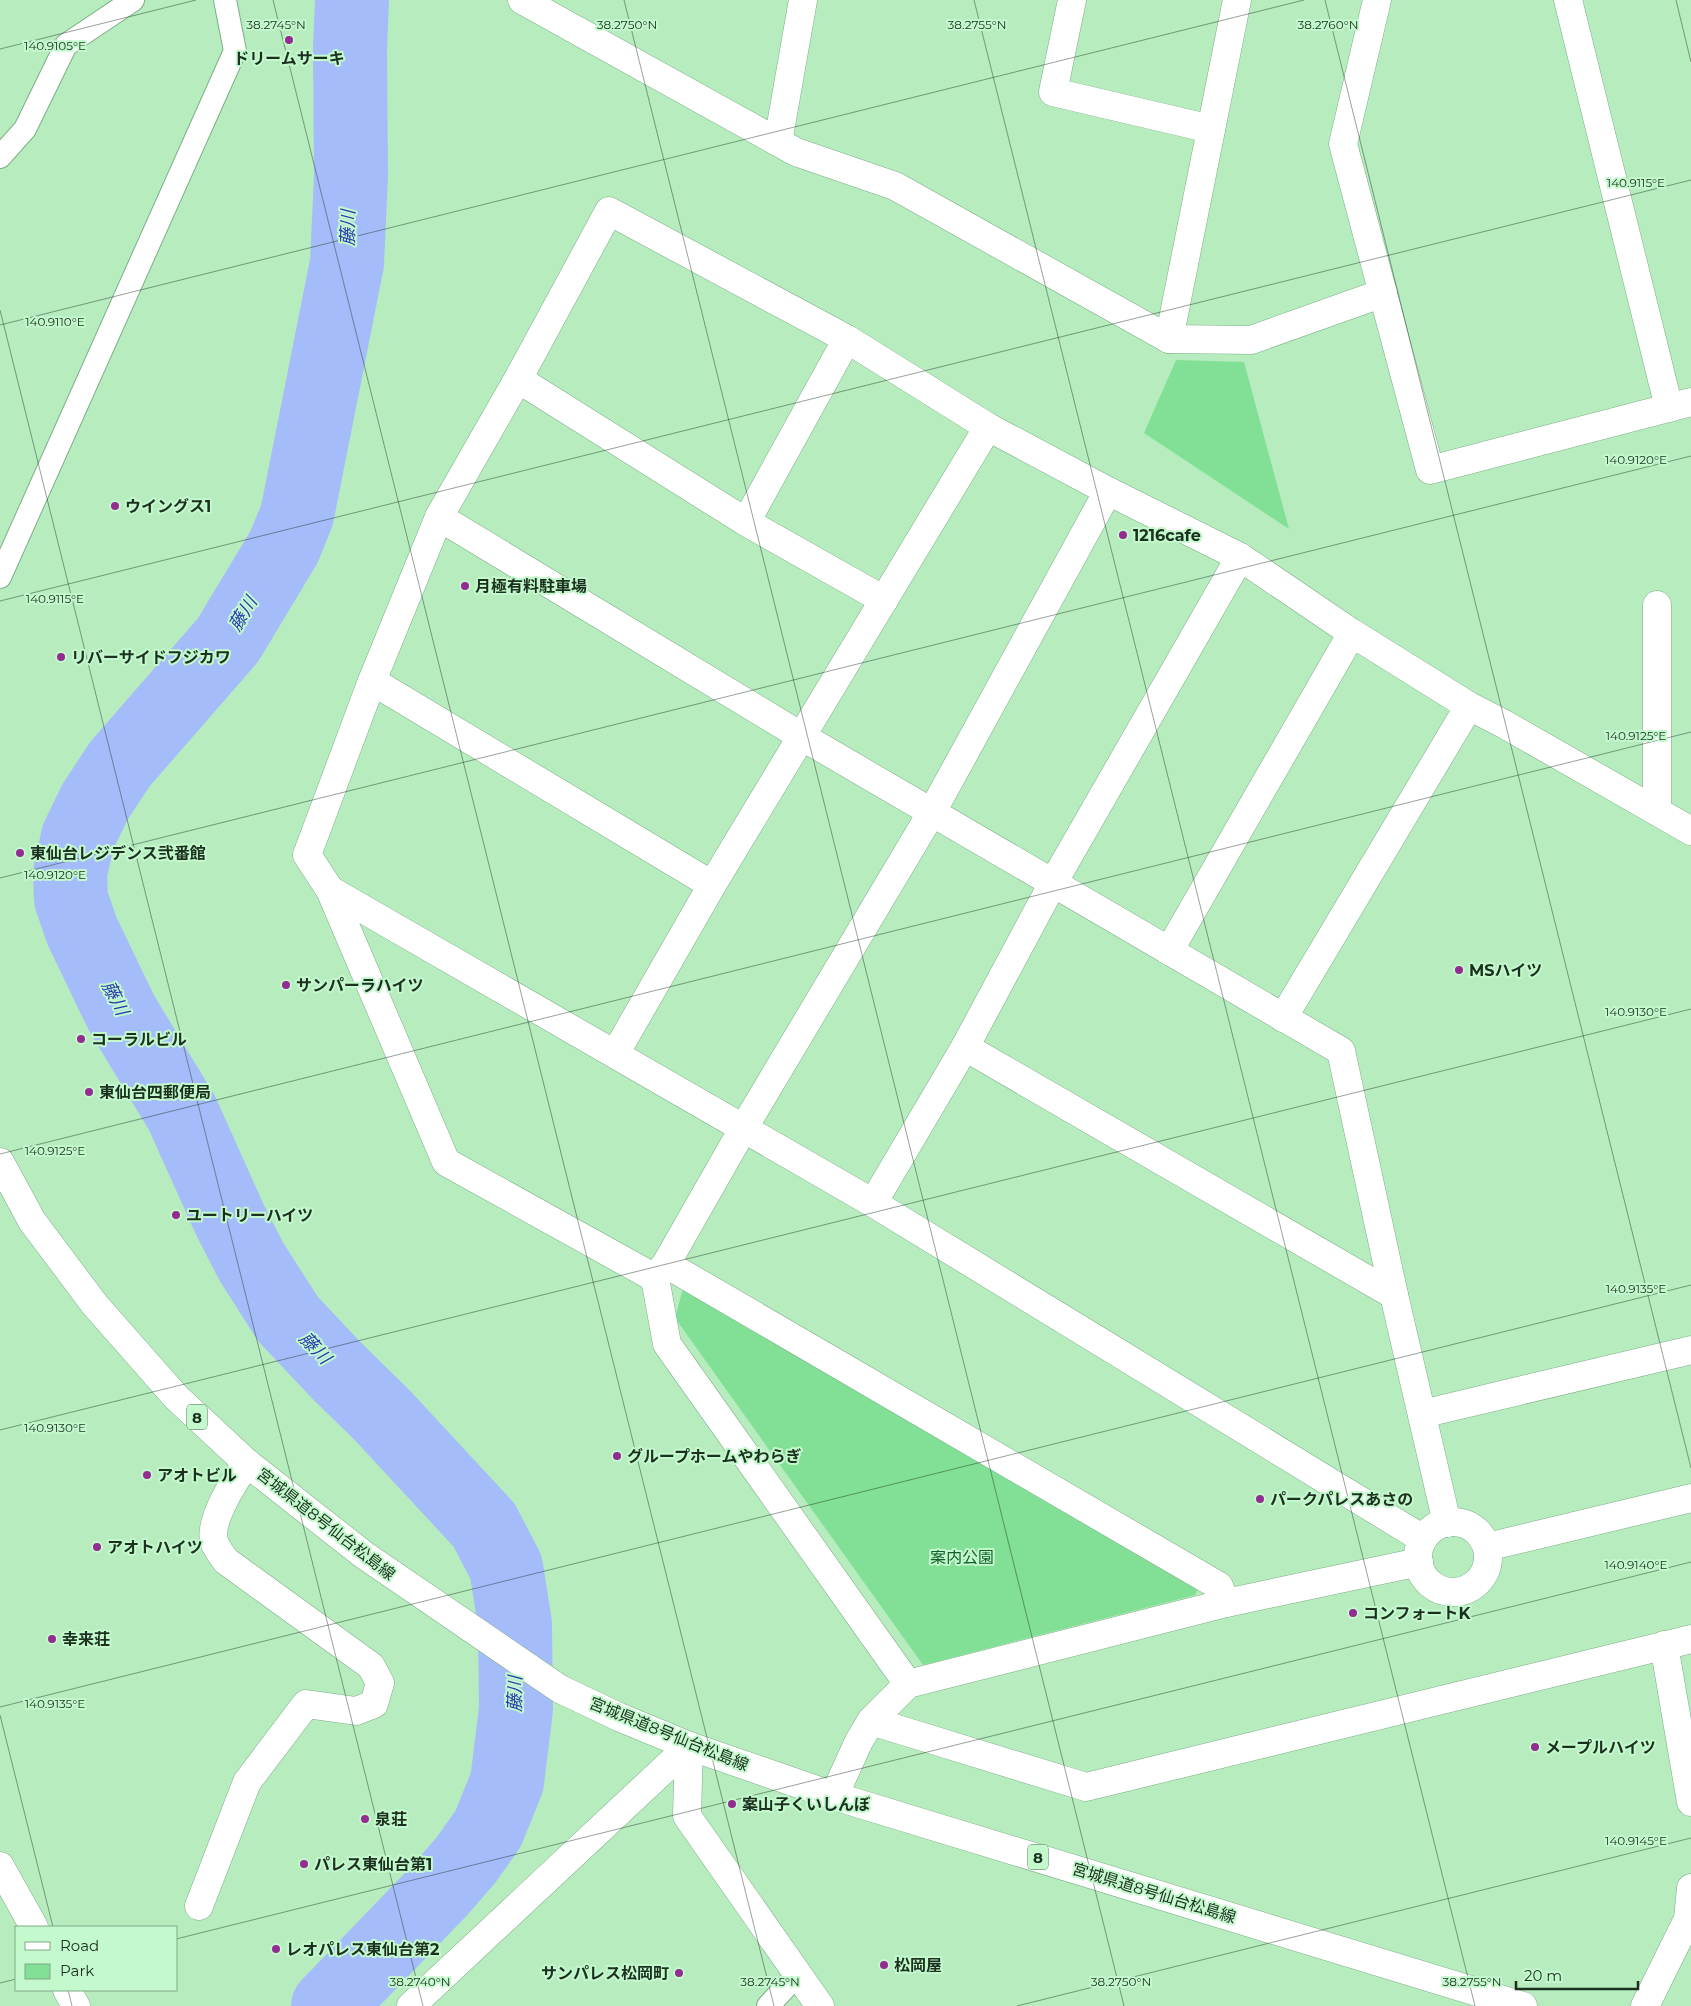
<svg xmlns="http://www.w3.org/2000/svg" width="1691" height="2006" font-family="Montserrat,'Noto Sans JP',sans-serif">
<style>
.green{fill:#81e095}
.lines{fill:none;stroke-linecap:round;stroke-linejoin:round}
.river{stroke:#a5bcfb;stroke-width:74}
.service-casing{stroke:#7caf85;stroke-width:24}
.minor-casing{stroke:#7caf85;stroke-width:29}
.primary-casing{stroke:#7caf85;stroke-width:29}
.service{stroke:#fff;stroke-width:22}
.minor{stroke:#fff;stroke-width:28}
.primary{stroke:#fff;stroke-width:28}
.ticks{fill:none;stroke:#1b301f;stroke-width:1;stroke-opacity:0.45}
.poi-dot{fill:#932c90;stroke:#c3f9cc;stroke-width:2}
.labels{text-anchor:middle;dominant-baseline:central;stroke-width:4;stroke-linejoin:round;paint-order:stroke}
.shield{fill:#c3f9cc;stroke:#4d6c53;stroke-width:1}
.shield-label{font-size:15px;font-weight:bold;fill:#1b301f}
.poi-label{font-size:16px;font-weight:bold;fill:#1b301f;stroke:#c3f9cc;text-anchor:start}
.street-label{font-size:16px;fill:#1b301f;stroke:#c3f9cc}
.park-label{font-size:16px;fill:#11602b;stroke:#c3f9cc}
.water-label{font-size:18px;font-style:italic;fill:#293bb1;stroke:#c3f9cc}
.ticks-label{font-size:12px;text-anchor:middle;fill:#1b301f;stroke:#c3f9cc;stroke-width:4;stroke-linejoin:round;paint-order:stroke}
</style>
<rect width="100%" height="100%" fill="#b7ecbf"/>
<!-- green -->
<g class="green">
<path d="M1176 360 1244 362 1289 529 1144 433Z"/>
<path d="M684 1285 1200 1583 1195 1595 923 1665 675 1318Z"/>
</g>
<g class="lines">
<!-- river -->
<path class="river" d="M328 2006 440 1890 466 1860 488 1829 507 1782 516 1709 515 1624 506 1567 484 1525 382 1415 337 1371 288 1319 251 1261 230 1220 182 1113 122 1014 82 931 71 899 70 873 78 837 95 802 120 764 228 640 284 547 297 515 347 263 351 176 350 49 352 0"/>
<defs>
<g id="service">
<path d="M0 157 25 129 66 45 133 0"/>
<path d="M0 577 235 51 225 0"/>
<path d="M768 2006 798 1974"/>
</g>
<g id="minor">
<path d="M522 0 796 152 895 186 1169 339"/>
<path d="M1072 0 1053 92 1211 129"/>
<path d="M1237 0 1169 339 1251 340 1383 293"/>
<path d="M1377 0 1343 144 1430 470 1691 402"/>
<path d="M1568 0 1669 408"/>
<path d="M778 142 803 0"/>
<path d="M518 379 746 522 884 600"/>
<path d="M439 517 801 736 1341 1051 1394 1295 1447 1523"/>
<path d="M746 522 847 339"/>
<path d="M1657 605V811"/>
<path d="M372 681 712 885"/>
<path d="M330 890 873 1203 1423 1539"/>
<path d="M1169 951 1352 633"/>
<path d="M1283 1018 1469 706"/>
<path d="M965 1047 1394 1295"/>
<path d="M615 1054 712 885 988 427"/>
<path d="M873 1203 965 1047 1053 883 1240 557"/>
<path d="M666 1264 1219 1586 1226 1603"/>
<path d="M655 1278 446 1162 330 890 307 855 372 681 439 517 518 379 609 211 847 339 988 427 1108 491 1240 557 1352 633 1469 706 1504 724 1691 831"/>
<path d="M1422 1414 1691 1350"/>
<circle cx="1453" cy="1557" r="35"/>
<path d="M1487 1547 1691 1498"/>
<path d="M1664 1645 1691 1802"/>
<path d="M908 1684 667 1344 655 1278 666 1264 743 1129 932 812 1108 491"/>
<path d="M871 1721 1086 1787 1691 1639"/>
<path d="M689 1746 687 1816 820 2006"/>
<path d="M834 1796 859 1741 871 1721 908 1684 1226 1603 1419 1562"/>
<path d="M0 1866 34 1927"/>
<path d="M199 1906 247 1782 306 1704 356 1711 374 1704 380 1683 371 1666 226 1561C222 1556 218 1550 215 1544 206 1523 235 1480 247 1463"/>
<path d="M67 1990 76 2006"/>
<path d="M411 2006 689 1746"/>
<path d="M1645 2006 1688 1919 1691 1888"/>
</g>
<path id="primary" d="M0 1162 32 1221 95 1305 176 1397 247 1463 364 1555 560 1689 619 1717 689 1746 834 1796 1523 2006"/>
</defs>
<!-- service casing -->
<use href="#service" class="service-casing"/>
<!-- minor casing -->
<use href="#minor" class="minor-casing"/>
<!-- primary casing -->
<use href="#primary" class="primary-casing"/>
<!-- service -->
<use href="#service" class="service"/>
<!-- minor -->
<use href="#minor" class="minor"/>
<!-- primary -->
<use href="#primary" class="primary"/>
</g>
<!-- ticks -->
<path class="ticks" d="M273 0 774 2006M624 0 1124 2006M974 0 1475 2006M1325 0 1691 1468M1676 0 1691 62M0 49 196 0M0 310 423 2006M0 325 1304 0M0 601 1691 180M0 878 1691 456M0 1154 1691 732M0 1430 1691 1009M0 1707 1691 1285M0 1715 53 1927M176 1939 1691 1562M0 1983 16 1979M68 1990 72 2006M1017 2006 1691 1838"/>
<!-- markers -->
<g class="poi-dot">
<circle cx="289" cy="40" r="5"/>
<circle cx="115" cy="506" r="5"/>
<circle cx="1123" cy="535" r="5"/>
<circle cx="465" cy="586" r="5"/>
<circle cx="61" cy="657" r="5"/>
<circle cx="20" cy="853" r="5"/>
<circle cx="1459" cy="970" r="5"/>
<circle cx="286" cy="985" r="5"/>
<circle cx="81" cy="1039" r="5"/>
<circle cx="89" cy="1092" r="5"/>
<circle cx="176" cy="1215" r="5"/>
<circle cx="617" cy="1456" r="5"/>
<circle cx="147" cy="1475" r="5"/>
<circle cx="1260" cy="1499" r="5"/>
<circle cx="97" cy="1547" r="5"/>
<circle cx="1353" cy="1613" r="5"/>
<circle cx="52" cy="1639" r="5"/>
<circle cx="1535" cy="1747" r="5"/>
<circle cx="732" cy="1804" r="5"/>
<circle cx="365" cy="1819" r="5"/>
<circle cx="304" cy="1864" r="5"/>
<circle cx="276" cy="1949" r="5"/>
<circle cx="884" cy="1965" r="5"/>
<circle cx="679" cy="1973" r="5"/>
</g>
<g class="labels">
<!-- shield labels -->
<g class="shield">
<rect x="187" y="1404.5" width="20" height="25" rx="4"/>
<rect x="1028" y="1844.5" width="20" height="25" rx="4"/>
</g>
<g class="shield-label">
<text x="197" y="1417">8</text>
<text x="1038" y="1857">8</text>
</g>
<!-- poi labels -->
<g class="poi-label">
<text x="289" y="58" text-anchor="middle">ドリームサーキ</text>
<text x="125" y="506">ウイングス1</text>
<text x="1133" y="535">1216cafe</text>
<text x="475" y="586">月極有料駐車場</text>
<text x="71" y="657">リバーサイドフジカワ</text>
<text x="30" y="853">東仙台レジデンス弐番館</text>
<text x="1469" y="970">MSハイツ</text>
<text x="296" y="985">サンパーラハイツ</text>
<text x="91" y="1039">コーラルビル</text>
<text x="99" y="1092">東仙台四郵便局</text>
<text x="186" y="1215">ユートリーハイツ</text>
<text x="627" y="1456">グループホームやわらぎ</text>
<text x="157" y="1475">アオトビル</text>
<text x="1270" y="1499">パークパレスあさの</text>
<text x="107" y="1547">アオトハイツ</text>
<text x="1363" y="1613">コンフォートK</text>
<text x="62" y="1639">幸来荘</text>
<text x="1545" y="1747">メープルハイツ</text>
<text x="742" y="1804">案山子くいしんぼ</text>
<text x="375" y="1819">泉荘</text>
<text x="314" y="1864">パレス東仙台第1</text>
<text x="286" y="1949">レオパレス東仙台第2</text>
<text x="894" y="1965">松岡屋</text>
<text x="669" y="1973" text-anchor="end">サンパレス松岡町</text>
</g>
<!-- street labels -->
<g class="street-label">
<text transform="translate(326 1524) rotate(38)">宮城県道8号仙台松島線</text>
<text transform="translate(669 1734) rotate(22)">宮城県道8号仙台松島線</text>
<text transform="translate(1154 1893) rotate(17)">宮城県道8号仙台松島線</text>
</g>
<!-- park labels -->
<g class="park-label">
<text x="962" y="1557">案内公園</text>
</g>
<!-- water labels -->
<g class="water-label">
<text transform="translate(348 228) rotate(-89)">藤川</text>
<text transform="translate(243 614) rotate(-59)">藤川</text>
<text transform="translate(115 998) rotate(63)">藤川</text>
<text transform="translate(315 1348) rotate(46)">藤川</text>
<text transform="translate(515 1694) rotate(-89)">藤川</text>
</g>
</g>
<g class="ticks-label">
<text x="1328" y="29">38.2760°N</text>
<text x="276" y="29">38.2745°N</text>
<text x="627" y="29">38.2750°N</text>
<text x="977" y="29">38.2755°N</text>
<text x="55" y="50">140.9105°E</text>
<text x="1636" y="187">140.9115°E</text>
<text x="55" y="326">140.9110°E</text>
<text x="1636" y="464">140.9120°E</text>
<text x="55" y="603">140.9115°E</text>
<text x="1636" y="740">140.9125°E</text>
<text x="55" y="879">140.9120°E</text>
<text x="1636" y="1016">140.9130°E</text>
<text x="55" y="1155">140.9125°E</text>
<text x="1636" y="1293">140.9135°E</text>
<text x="55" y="1432">140.9130°E</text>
<text x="1636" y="1569">140.9140°E</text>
<text x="55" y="1708">140.9135°E</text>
<text x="1636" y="1845">140.9145°E</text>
<text x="420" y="1986">38.2740°N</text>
<text x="770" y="1986">38.2745°N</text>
<text x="1121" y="1986">38.2750°N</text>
<text x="1472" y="1986">38.2755°N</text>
</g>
<!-- legend -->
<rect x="15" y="1926" width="162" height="65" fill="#c3f9cc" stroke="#80a987"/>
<rect x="25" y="1942" width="25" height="8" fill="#ffffff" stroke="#80a987"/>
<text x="60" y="1951" font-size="15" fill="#1b301f">Road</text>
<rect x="25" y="1964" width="25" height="15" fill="#81e095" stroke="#80a987"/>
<text x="60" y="1976" font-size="15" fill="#1b301f">Park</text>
<!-- scale -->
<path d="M1516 1981v8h122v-8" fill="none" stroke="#1b301f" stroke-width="2.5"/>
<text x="1524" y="1981" font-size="15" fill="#1b301f" stroke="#c3f9cc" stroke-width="4" paint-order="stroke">20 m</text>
</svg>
